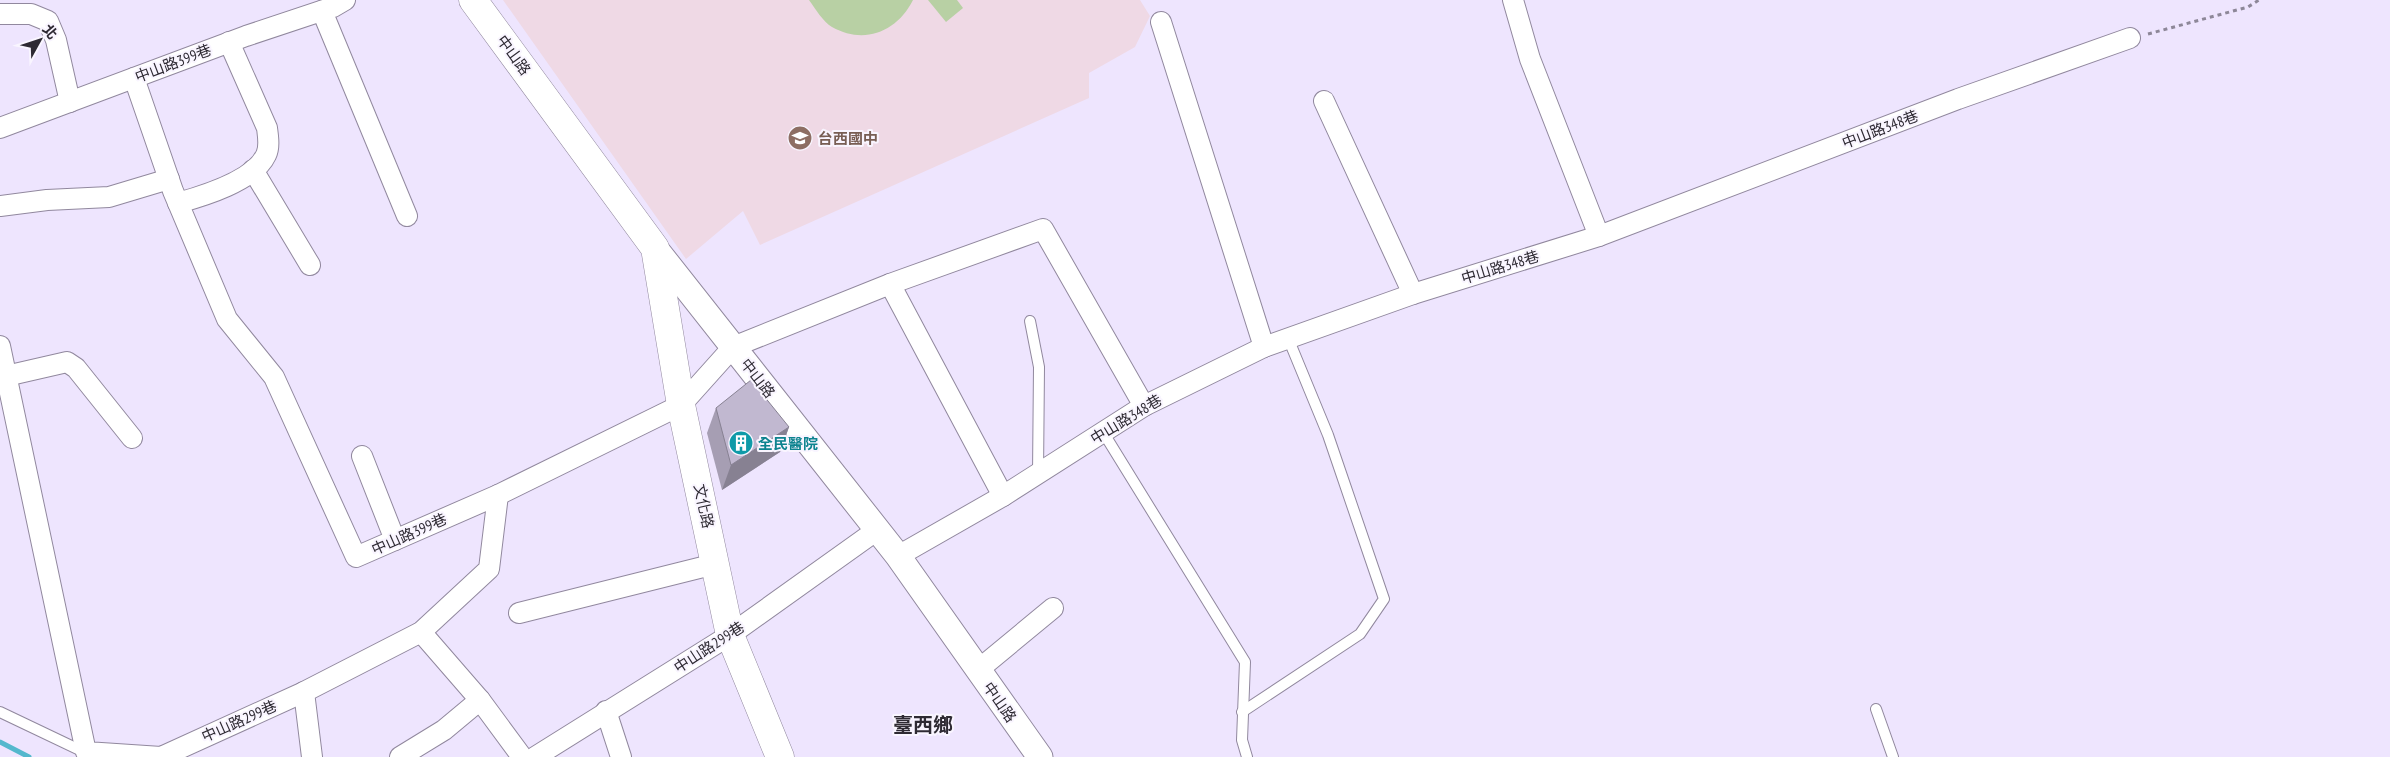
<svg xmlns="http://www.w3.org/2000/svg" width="2390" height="757" font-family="'PT Sans Narrow','Noto Sans TC',sans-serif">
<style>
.education{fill:#efd9e5}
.green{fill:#b8d0a4}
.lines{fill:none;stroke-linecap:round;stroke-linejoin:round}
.stream{stroke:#54b8cd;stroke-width:5}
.service-casing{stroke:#91889e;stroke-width:12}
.minor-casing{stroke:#91889e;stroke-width:22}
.tertiary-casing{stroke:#91889e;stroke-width:27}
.secondary-casing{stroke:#91889e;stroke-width:29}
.path{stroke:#8d8798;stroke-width:3;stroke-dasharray:4 4;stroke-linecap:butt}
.service{stroke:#fff;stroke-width:10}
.minor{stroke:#fff;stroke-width:20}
.tertiary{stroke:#fff;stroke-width:25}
.secondary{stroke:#fff;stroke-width:28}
.wall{fill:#a69eb3}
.shaded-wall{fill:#878192}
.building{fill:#c1b8d0;stroke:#878192}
.labels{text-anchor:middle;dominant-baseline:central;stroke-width:4;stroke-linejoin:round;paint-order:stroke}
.street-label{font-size:15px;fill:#2e2a33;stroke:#f9f5ff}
.education-label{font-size:15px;font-weight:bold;fill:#785e54;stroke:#f9f5ff;text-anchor:start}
.culture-label{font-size:15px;font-weight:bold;fill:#0d838f;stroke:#f9f5ff;text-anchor:start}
.district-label{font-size:20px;font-weight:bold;fill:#2e2a33;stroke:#f9f5ff}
</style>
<rect width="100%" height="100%" fill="#eee5fe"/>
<!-- education -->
<path class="education" d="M503 0H1140L1150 16 1135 47 1089 73V98L760 245 743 211 686 259Z"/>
<!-- green -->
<g class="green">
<path d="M809 0H913C897 32 864 45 832 27 823 22 815 8 809 0Z"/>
<path d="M928 0H957L963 8 946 22Z"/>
</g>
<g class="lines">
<!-- stream -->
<path class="stream" d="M0 742 29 757"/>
<defs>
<g id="service">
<path d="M1030 321 1039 367 1038 474"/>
<path d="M1103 432 1245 662 1242 740 1247 757"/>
<path d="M1876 709 1893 757"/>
<path d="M0 712 86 753"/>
<path d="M1242 712 1360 634 1384 599 1328 435 1288 338"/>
</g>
<g id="minor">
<path d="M1513 0 1530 59 1599 236"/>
<path d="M322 11 407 216"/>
<path d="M0 14H31L48 21 56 40 70 102"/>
<path d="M1161 22 1264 347"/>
<path d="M134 78 173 191 227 319 274 377 356 557 498 495 681 405 733 347 890 284 1043 229 1144 406"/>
<path d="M1324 101 1413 294"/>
<path d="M0 128 246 36 333 7 345 0"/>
<path d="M253 170 310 265"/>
<path d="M178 203C203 196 254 181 266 155 270 147 268 136 267 128L229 42"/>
<path d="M0 206 47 200 109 197 169 179"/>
<path d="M890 284 1003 496"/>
<path d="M0 346 86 752 161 757 304 692 421 632 489 569 498 495"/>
<path d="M6 376 67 362 76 368 132 438"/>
<path d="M362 456 395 540"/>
<path d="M898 556 1003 496 1144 406 1264 347 1413 294 1599 236 1958 99 2130 38"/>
<path d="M519 613 715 564"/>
<path d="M421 632 480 700 522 757"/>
<path d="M978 670 1053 608"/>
<path d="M304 692 312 757"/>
<path d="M606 711 621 757"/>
<path d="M400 757 444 730 480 700"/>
<path d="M535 757 730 635 877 530"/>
</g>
<path id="tertiary" d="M655 248 898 556 1040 757"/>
<path id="secondary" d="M473 0 655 248 681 405 730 635 780 757"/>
</defs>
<!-- service casing -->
<use href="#service" class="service-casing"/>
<!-- minor casing -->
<use href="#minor" class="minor-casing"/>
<!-- tertiary casing -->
<use href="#tertiary" class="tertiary-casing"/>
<!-- secondary casing -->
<use href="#secondary" class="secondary-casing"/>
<!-- path -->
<path class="path" d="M2148 34 2248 7 2259 0"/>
<!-- service -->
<use href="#service" class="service"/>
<!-- minor -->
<use href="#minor" class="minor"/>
<!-- tertiary -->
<use href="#tertiary" class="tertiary"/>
<!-- secondary -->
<use href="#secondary" class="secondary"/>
</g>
<!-- wall -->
<path class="wall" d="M716 408 789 427 780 452 722 490 707 433Z"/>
<!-- shaded-wall -->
<path class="shaded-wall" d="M789 427 780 452 722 490 731 465Z"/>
<!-- building -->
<path class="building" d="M751 380 789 427 731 465 716 408Z"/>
<!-- icons -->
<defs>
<symbol id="school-disc" viewBox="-11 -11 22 22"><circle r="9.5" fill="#8d6e63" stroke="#f9f5ff"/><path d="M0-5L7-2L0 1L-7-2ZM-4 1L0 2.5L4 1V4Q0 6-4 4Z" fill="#fff"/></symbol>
<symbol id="building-disc" viewBox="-11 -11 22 22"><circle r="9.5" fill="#0f9aa8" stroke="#f9f5ff"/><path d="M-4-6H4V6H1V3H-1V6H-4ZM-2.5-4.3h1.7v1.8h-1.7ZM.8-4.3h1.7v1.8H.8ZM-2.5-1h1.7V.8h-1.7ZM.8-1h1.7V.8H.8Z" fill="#fff"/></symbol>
</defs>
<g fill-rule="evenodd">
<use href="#school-disc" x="786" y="124" width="28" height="28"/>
<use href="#building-disc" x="727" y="429" width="28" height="28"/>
</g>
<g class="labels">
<!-- street labels -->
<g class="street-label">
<text transform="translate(514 55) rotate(54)">中山路</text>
<text transform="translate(173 63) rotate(-21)">中山路399巷</text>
<text transform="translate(1880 129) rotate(-21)">中山路348巷</text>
<text transform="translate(1500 267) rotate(-17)">中山路348巷</text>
<text transform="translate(758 378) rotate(52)">中山路</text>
<text transform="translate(1126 419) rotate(-31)">中山路348巷</text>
<text transform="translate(704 506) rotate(78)">文化路</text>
<text transform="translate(409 534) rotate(-24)">中山路399巷</text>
<text transform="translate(709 647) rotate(-33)">中山路299巷</text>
<text transform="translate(1000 702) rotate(55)">中山路</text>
<text transform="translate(239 721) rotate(-24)">中山路299巷</text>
</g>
<!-- education labels -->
<g class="education-label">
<text x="818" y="138">台西國中</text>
</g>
<!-- culture labels -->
<g class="culture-label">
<text x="758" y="443">全民醫院</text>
</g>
<!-- district labels -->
<g class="district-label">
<text x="923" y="725">臺西鄉</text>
</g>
</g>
<!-- north arrow -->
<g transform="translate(40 40) rotate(50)" stroke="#f9f5ff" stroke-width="4" paint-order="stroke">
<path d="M0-4L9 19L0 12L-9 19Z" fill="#2e2a33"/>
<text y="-8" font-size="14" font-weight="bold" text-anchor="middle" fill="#2e2a33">北</text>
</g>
</svg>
